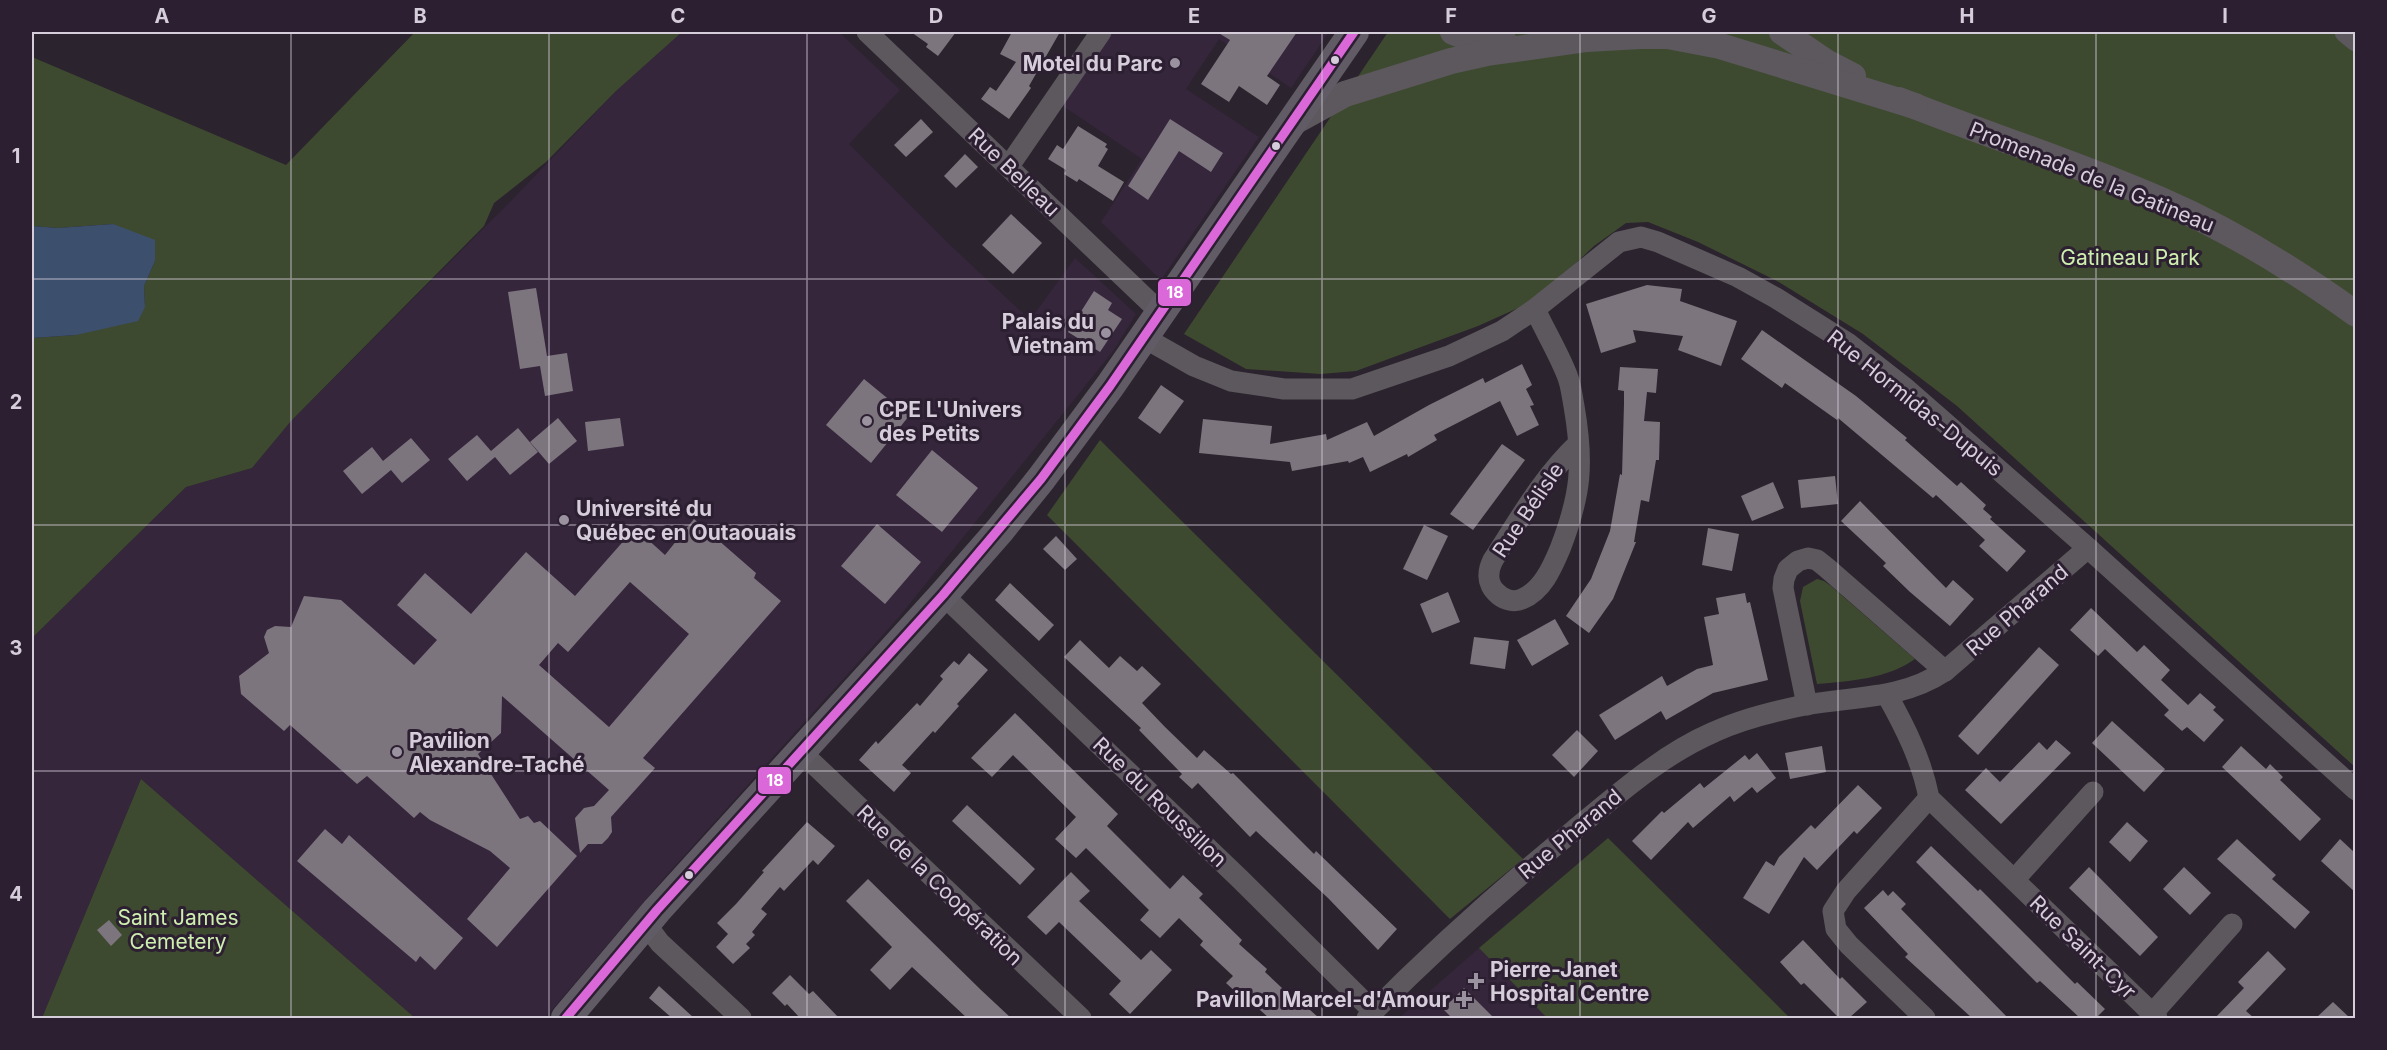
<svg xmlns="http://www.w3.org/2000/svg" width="2387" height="1050" font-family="Inter,sans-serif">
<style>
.built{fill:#35263c}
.green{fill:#3e4a30}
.water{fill:#3c506e}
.building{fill:#7c757e;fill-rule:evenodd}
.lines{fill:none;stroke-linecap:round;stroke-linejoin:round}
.minor{stroke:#5c585e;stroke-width:21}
.tertiary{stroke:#5c585e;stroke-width:26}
.secondary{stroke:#605b64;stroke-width:30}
.bus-1-casing{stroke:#2c1f32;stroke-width:14}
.bus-1{stroke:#db68d9;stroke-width:9}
.grid{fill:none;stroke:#d6cdda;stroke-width:1.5;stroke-opacity:0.55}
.bus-dot{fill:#d6cdda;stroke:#2c1f32;stroke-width:2}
.poi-dot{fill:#9a929e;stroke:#2c1f32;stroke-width:2}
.labels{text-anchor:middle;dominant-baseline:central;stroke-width:6;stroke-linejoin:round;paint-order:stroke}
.poi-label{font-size:21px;font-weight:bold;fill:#d6cdda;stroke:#2c1f32;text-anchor:start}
.street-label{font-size:21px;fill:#d6cdda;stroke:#2c1f32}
.park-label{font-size:21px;fill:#cfefaf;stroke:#2c1f32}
.line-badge{stroke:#2c1f32;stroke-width:2}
.badge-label{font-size:16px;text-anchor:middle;font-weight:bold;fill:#fff}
.neatline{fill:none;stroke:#d6cdda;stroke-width:2}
.grid-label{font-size:20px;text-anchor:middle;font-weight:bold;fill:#d6cdda}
</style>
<rect width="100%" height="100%" fill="#2b232e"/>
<!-- built -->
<g class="built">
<path d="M682 32H839L900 90 849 144 948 243 1030 320 1075 258 1136 314 1114 350 899 617 666 876 545 1018H415L141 779 42 1018H32V638L186 487 252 468 291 421 512 200 616 91Z"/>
<path d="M1101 32H1329L1291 88 1219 39 1186 89 1259 137 1161 280 1101 222 1142 159 1054 100Z"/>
<path d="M1479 948 1547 1018H1399Z"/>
</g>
<!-- green -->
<g class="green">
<path d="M415 32H682L616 91 546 162 494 203 484 226 291 421 252 468 186 487 32 638V338L76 335 145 307 144 286 155 261 113 224 58 228 32 226V57L286 165Z"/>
<path d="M1388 32H2342L2356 45 2355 767 1957 406 1863 334 1777 281 1698 242 1648 222 1626 223 1594 246 1538 299 1478 326 1356 371 1321 374 1246 369 1184 334Z"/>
<path d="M1100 440 1523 859 1450 919 1047 515Z"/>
<path d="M1817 579 1824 581 1831 586 1915 659C1887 679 1850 681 1817 684L1800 601 1803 587Z"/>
<path d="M141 779 415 1018H42Z"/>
<path d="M1608 838 1790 1018H1547L1479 948Z"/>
</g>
<!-- water -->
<path class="water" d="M113 224 155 240V261L144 286 145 307 138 321 76 335 32 338V226L58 228Z"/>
<!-- building -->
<g class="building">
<path d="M911 32H956L938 56 926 47 928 44Z"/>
<path d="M1012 32H1060L1029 86 1031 88 1009 119 981 99 990 87 996 91 1016 62 1000 54Z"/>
<path d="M1217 32H1297L1267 76 1280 85 1267 105 1239 86 1229 102 1201 84 1230 40Z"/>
<path d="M921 119 933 132 906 157 894 145Z"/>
<path d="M1170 119 1223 153 1211 172 1179 151 1148 200 1128 186Z"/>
<path d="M1078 126 1107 144 1105 147 1108 149 1098 166 1124 182 1113 201 1079 179 1077 182 1064 174 1066 170 1048 159 1057 145 1063 149Z"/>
<path d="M965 154 978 167 956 188 944 176Z"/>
<path d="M1011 214 1042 243 1013 274 982 245Z"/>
<path d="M1647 285 1682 289 1680 301 1737 321 1721 366 1678 350 1683 336 1633 330 1636 342 1601 353 1586 304Z"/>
<path d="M536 288 547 356 567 353 573 391 545 396 540 366 520 369 508 292Z"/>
<path d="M1094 291 1112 303 1108 310 1122 319 1100 352 1068 332Z"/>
<path d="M1762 330 1856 396 1907 438 1905 440 1957 486 1961 482 1986 505 1983 509 1992 517 1990 519 2026 551 2007 572 1979 546 1985 540 1936 495 1933 498 1838 418 1837 420 1785 383 1782 388 1741 359Z"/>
<path d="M1522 364 1532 385 1526 389 1534 405 1530 406 1539 425 1517 436 1500 401 1434 435 1437 440 1408 457 1407 454 1370 472 1363 457 1349 463 1348 461 1292 471 1290 462 1199 453 1203 419 1272 426 1270 444 1326 434 1327 440 1367 422 1374 436 1429 405 1483 378 1485 383Z"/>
<path d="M1620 367 1658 369 1656 393 1647 392 1644 421 1660 422 1659 460H1656L1649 502 1641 500 1634 542H1636L1613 599 1589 633 1566 616 1591 579 1610 531 1620 474 1622 475 1624 404V391L1618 390Z"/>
<path d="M864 379 909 416 871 463 826 425Z"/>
<path d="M1161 385 1184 401 1160 434 1138 418Z"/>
<path d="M558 418 577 441 549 464 530 442Z"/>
<path d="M620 418 624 446 588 451 585 422Z"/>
<path d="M518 428 538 452 510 475 495 457 467 481 448 459 477 435 491 451Z"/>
<path d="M411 438 430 460 402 483 391 470 362 494 343 471 372 447 383 461Z"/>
<path d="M1502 444 1525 460 1473 530 1450 514Z"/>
<path d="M932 450 978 488 942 532 896 495Z"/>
<path d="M1835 476 1838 504 1801 508 1798 480Z"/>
<path d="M1773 482 1784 508 1752 521 1741 496Z"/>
<path d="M1860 501 1946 588 1953 580 1974 599 1950 626 1910 592 1883 566 1886 563 1841 521Z"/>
<path d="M694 519 756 573 754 578 781 601 643 758 655 768 611 817 612 832 608 838 602 844H588L580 853 575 818 584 808 594 806 609 790 502 696 501 733 478 754 520 819 528 816 534 823 540 821 577 856 497 947 467 919 510 868 490 851 430 820 420 812 414 818 367 776 357 784 290 725 284 731 241 694 239 676 269 653 264 637 267 630 275 626 291 627 304 596 341 600 414 665 437 640 397 605 425 573 471 614 526 552 575 596 635 528 665 555ZM630 582 689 634 609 727 539 665 558 643 568 652Z"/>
<path d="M877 524 921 562 885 604 841 566Z"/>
<path d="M1424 525 1448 536 1427 580 1403 569Z"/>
<path d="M1708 528 1739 534 1732 571 1702 565Z"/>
<path d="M1056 536 1077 559 1065 570 1043 549Z"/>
<path d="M1010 583 1054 625 1039 641 995 600Z"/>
<path d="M1448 592 1460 622 1432 633 1420 604Z"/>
<path d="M1745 593 1747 603 1750 602 1768 680 1713 693 1666 720 1661 711 1615 740 1599 715 1662 676 1667 686 1697 669 1713 665 1704 617 1719 614 1716 598Z"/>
<path d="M2091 608 2137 652 2144 645 2170 670 2161 680 2188 705 2200 693 2216 707 2213 710 2224 720 2204 742 2187 727 2182 731 2164 715 2169 710 2105 649 2098 656 2070 630Z"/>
<path d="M1555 619 1569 644 1532 666 1517 640Z"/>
<path d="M1474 637 1509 641 1505 669 1470 664Z"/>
<path d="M1080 640 1109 668 1120 656 1137 671 1142 666 1161 684 1142 703 1165 727 1197 758 1204 750 1231 774 1233 773 1314 854 1316 851 1397 929 1378 950 1328 898 1256 831 1250 837 1198 783 1192 789 1179 777 1182 774 1139 730 1141 728 1064 657Z"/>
<path d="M2039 647 2059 665 1978 755 1958 736Z"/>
<path d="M969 653 988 670 957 704 959 706 935 733 933 731 902 765 911 773 894 792 859 760 876 741 878 744 917 703 920 706 943 679 940 676 954 661 959 665Z"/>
<path d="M1015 713 1118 814 1107 826 1170 889 1183 875 1203 894 1199 898 1242 940 1239 944 1267 969 1265 972 1298 1003 1300 1001 1319 1018H1269L1242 994 1240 996 1226 983 1233 976 1200 945 1203 941 1179 918 1160 938 1140 920 1149 910 1086 848 1076 858 1055 839 1076 817 1013 755 992 777 971 758Z"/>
<path d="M2112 721 2165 769 2144 792 2092 743Z"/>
<path d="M1577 730 1598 751 1574 777 1552 755Z"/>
<path d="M2056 740 2071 753 2001 824 1965 790 1986 768 2000 782 2039 742 2047 750Z"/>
<path d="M1822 746 1826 772 1790 779 1785 753Z"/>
<path d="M2241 746 2266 769 2270 764 2283 777 2280 780 2321 819 2300 841 2222 767Z"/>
<path d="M1757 753 1776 778 1757 793 1752 787 1734 802 1730 796 1693 828 1688 822 1651 860 1632 841 1662 811 1664 813 1700 783 1704 788 1745 755 1749 760Z"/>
<path d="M1858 785 1882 808 1857 834 1854 831 1817 870 1804 857 1769 914 1743 898 1766 861 1774 866 1779 857 1811 825 1815 829Z"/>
<path d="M967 805 1035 869 1020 885 952 821Z"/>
<path d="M807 822 835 846 818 865 813 860 784 891 780 887 761 909 767 914 752 932 755 935 746 944 750 948 733 964 716 947 728 934 717 923 736 904 764 872 762 871Z"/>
<path d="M2127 822 2148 841 2130 862 2109 842Z"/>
<path d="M325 829 342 844 349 835 463 938 435 970 420 956 416 962 297 861Z"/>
<path d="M2237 839 2276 875 2272 879 2310 912 2295 929 2217 859Z"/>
<path d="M2340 839 2355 853V892L2321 861Z"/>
<path d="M1931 846 1978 891 1980 889 2075 984 2077 982 2105 1009 2096 1018H2080L2040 981 2037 983 1916 862Z"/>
<path d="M2089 867 2158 937 2140 956 2069 888Z"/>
<path d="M2184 867 2211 893 2190 915 2163 889Z"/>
<path d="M1071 872 1090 891 1079 901 1141 960 1151 950 1172 970 1130 1014 1109 994 1121 981 1059 922 1046 935 1027 917Z"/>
<path d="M868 879 981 990 1011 1018H967L912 967 890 990 870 970 892 947 846 901Z"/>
<path d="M1883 890 1888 896 1893 891 1906 904 1901 909 2008 1018H1972L1905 957 1908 954 1864 908Z"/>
<path d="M109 920 122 935 111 946 97 930Z"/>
<path d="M1803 940 1840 979 1842 977 1867 1002 1849 1018H1839L1804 983 1801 985 1780 962Z"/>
<path d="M2268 951 2286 969 2246 1011 2254 1018H2215L2244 988 2238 982Z"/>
<path d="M790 975 809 994 813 991 839 1018H800L787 1004 785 1006 772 993Z"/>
<path d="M659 986 694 1018H672L649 998Z"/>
<path d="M1464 988 1494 1018H1452L1443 1009Z"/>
<path d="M2333 1002 2350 1018H2316Z"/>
</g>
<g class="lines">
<!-- minor -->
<g class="minor">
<path d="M867 32 1161 313"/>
<path d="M2345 32 2356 41"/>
<path d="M1009 166 1101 32"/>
<path d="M1535 309C1545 331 1558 352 1567 375 1571 384 1572 396 1574 406 1584 464 1581 495 1560 549 1552 568 1542 591 1522 599 1507 606 1487 590 1489 574 1489 569 1491 564 1493 560 1519 520 1543 477 1578 444"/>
<path d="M1143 337 1194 366 1231 381 1284 389H1352L1449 356 1502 331 1535 309 1619 242 1641 237 1658 242 1738 277 1776 298 1849 344 1904 387 2088 548 2356 790"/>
<path d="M943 595 1240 879 1374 1012"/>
<path d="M1887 695C1905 727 1922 761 1929 798L2157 1018"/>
<path d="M1807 705 1783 588 1784 579 1788 569 1798 561 1808 558 1817 560 1827 568 1945 671"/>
<path d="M800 751 1081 1018"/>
<path d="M2014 880 2093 792"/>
<path d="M645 923 660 943 741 1018"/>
<path d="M2152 1014 2232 924"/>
<path d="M1367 1018C1432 952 1501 890 1573 831 1617 795 1661 755 1714 732 1742 719 1775 711 1805 705 1855 696 1901 700 1945 671L2088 548"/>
<path d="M1925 1018 1849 945 1836 929 1833 911 1846 891 1929 798"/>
</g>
<!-- tertiary -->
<g class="tertiary">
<path d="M1453 32 1468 38 1505 43"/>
<path d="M1782 32 1826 62 1853 76"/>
<path d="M1899 100C1986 135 2077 163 2163 201 2232 231 2295 270 2356 314"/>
<path d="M1292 123 1345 94 1451 61 1487 53 1587 39 1640 36H1668L1720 46 1915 106"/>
</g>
<!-- secondary -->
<path class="secondary" d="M566 1018 657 910 943 595 1000 530 1041 479 1110 386 1354 32"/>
<defs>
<path id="bus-1" d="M566 1018 657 910 943 595 1041 479 1110 386 1354 32"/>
</defs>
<!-- bus-1 casing -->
<use href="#bus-1" class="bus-1-casing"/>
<!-- bus-1 -->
<use href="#bus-1" class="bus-1"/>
</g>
<!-- grid -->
<path class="grid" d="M291 32V1018M549 32V1018M807 32V1018M1065 32V1018M1322 32V1018M1580 32V1018M1838 32V1018M2096 32V1018M32 279H2356M32 525H2356M32 771H2356"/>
<!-- markers -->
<g class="bus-dot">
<circle cx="1335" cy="60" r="5"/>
<circle cx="1276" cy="146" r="5"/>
<circle cx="689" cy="875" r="5"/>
</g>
<g class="poi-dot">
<circle cx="1175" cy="63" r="6"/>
<circle cx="1106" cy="333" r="6"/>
<circle cx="867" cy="421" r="6"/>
<circle cx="564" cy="520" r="6"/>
<circle cx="397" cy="752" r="6"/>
<path d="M1473 972h6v6h6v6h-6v6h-6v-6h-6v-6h6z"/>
<path d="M1461 990h6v6h6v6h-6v6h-6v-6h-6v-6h6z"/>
</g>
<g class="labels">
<!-- poi labels -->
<g class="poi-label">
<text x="1163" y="63" text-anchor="end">Motel du Parc</text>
<text x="1094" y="321" text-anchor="end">Palais du<tspan x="1094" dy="24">Vietnam</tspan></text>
<text x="879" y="409">CPE L'Univers<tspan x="879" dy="24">des Petits</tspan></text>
<text x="576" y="508">Université du<tspan x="576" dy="24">Québec en Outaouais</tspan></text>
<text x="409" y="740">Pavilion<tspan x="409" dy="24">Alexandre-Taché</tspan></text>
<text x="1490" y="969">Pierre-Janet<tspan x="1490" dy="24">Hospital Centre</tspan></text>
<text x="1450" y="999" text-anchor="end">Pavillon Marcel-d'Amour</text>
</g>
<!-- street labels -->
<g class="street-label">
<text transform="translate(1014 172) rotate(44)">Rue Belleau</text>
<text transform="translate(2092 177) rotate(22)">Promenade de la Gatineau</text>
<text transform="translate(1915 403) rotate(39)">Rue Hormidas-Dupuis</text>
<text transform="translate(1528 510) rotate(-56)">Rue Bélisle</text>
<text transform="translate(2017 610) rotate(-41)">Rue Pharand</text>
<text transform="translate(1160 802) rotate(44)">Rue du Roussillon</text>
<text transform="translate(1570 834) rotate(-40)">Rue Pharand</text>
<text transform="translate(940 885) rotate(44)">Rue de la Coopération</text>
<text transform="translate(2083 947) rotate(44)">Rue Saint-Cyr</text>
</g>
<!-- park labels -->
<g class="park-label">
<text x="2130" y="257">Gatineau Park</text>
<text x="178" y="917">Saint James<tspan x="178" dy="24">Cemetery</tspan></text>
</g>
</g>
<g class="line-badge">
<rect x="1157" y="278" width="35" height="29" rx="6" fill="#db68d9"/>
<rect x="757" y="766" width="35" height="29" rx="6" fill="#db68d9"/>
</g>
<g class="badge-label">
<text x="1175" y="298">18</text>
<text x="775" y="786">18</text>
</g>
<!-- border -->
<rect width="2387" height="1050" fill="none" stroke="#2c1f32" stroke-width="66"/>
<rect x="33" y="33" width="2321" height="984" class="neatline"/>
<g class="grid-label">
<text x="162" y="23">A</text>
<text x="420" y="23">B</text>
<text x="678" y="23">C</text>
<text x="936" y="23">D</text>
<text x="1194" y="23">E</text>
<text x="1451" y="23">F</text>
<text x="1709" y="23">G</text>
<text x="1967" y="23">H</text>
<text x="2225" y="23">I</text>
<text x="16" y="163">1</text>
<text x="16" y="409">2</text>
<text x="16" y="655">3</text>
<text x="16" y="901">4</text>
</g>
</svg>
